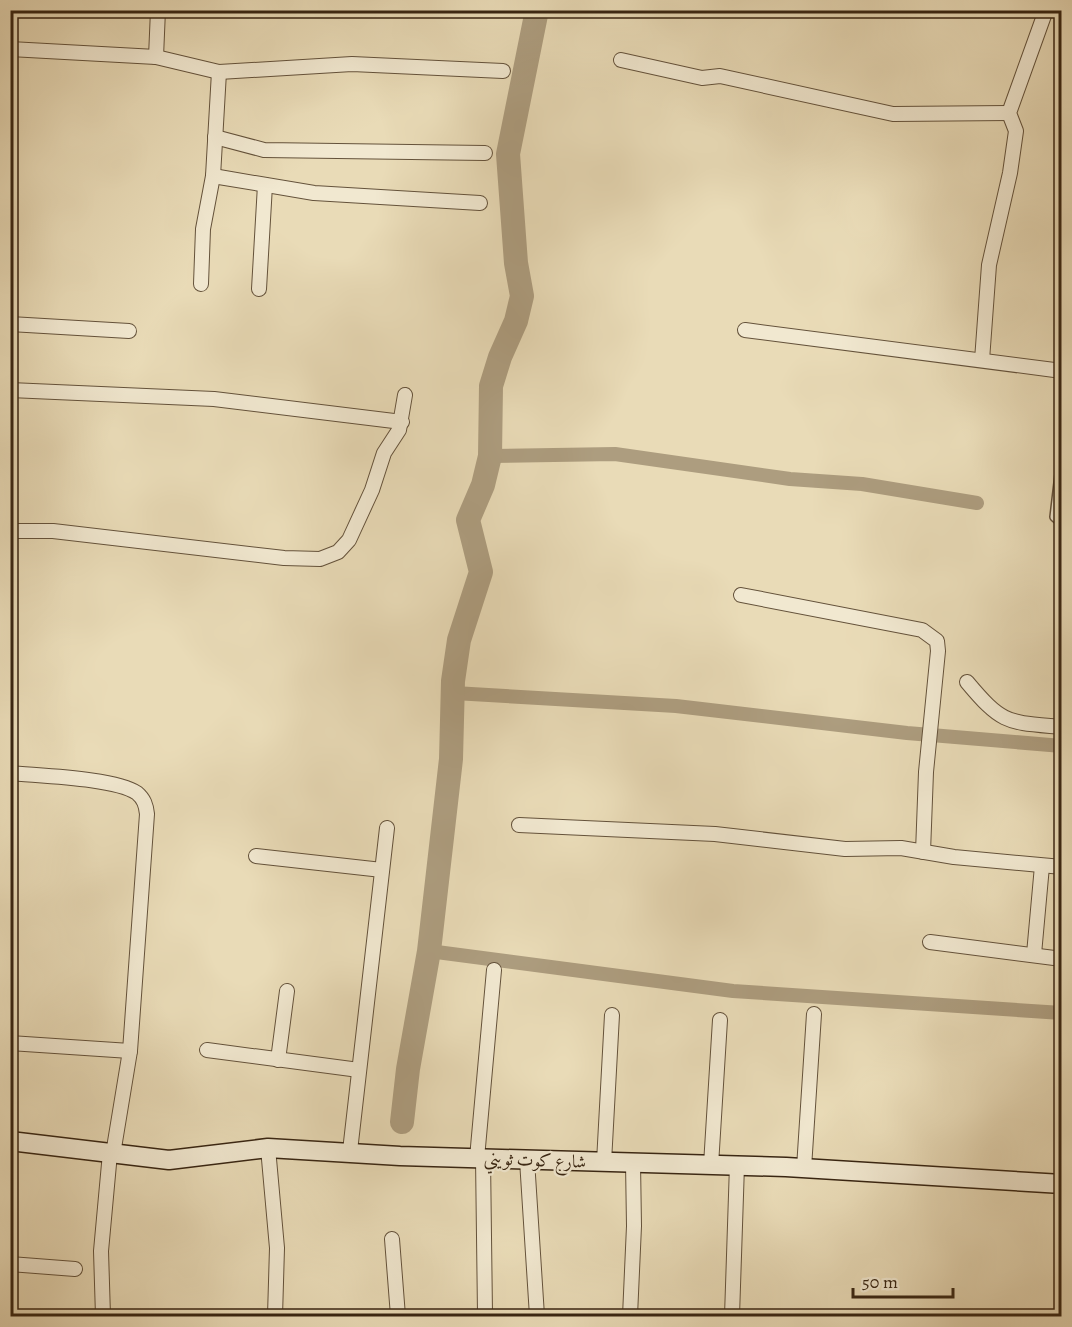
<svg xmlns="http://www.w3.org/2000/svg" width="1072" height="1327" font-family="Alegreya,Amiri,serif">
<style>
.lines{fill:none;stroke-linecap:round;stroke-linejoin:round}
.canal{stroke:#ad9d7f;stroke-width:14}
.river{stroke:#ad9d7f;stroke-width:24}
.lane-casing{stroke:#64523b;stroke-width:10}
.street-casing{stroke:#64523b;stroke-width:16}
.secondary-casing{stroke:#382512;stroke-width:21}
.lane{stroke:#f1e8d0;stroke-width:7}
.street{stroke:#f1e8d0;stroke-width:14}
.secondary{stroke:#f1e8d0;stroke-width:18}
.labels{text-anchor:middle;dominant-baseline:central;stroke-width:4.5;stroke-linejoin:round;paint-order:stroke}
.street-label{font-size:18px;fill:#382512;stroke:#f1e8d0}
</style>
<rect width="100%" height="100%" fill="#e9dbb7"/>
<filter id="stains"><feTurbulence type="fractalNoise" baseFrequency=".00333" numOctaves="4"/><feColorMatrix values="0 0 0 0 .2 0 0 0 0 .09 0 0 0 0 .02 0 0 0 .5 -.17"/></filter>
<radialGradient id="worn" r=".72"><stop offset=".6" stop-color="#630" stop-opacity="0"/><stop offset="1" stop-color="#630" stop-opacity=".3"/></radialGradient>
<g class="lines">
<!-- canal -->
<g class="canal">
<path d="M490 456 615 454 790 479 862 484 977 503"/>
<path d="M454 693 676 706 907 733 1062 746"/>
<path d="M429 951 733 991 1062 1013"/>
</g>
<!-- river -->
<path class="river" d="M402 1122 408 1069 429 951 451 759 453 681 459 640 481 572 468 520 483 485 490 456 491 386 500 357 516 321 522 296 516 263 508 154 537 10"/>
<defs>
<path id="lane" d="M1062 449 1054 517 1062 524"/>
<g id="street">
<path d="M10 49 156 57 219 72 352 64 503 71"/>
<path d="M156 57 158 10"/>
<path d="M621 60 702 78 720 76 893 114 1009 113"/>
<path d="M215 137 264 150 485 153"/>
<path d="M213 176 314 193 480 203"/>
<path d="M201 284 203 229 213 176 219 72"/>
<path d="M259 289 265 185"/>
<path d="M10 324 129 331"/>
<path d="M745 330 1062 371"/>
<path d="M982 360 989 265 1010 173 1016 131 1009 113 1046 10"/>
<path d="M10 390 214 399 402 422"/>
<path d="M10 531H53L284 558 320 559 338 552 349 540 372 490 384 453 399 430 405 395"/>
<path d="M741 595 922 630 937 641 938 651 926 772 923 852"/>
<path d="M967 682C1003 725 1007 722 1062 727"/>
<path d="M10 773C40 776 115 778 137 793 144 799 146 805 147 814L130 1051 113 1154"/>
<path d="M519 825 715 834 845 849 901 848 954 857 1062 867"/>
<path d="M256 856 382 870"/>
<path d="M930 942 1062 959"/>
<path d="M1034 954 1042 866"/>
<path d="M10 1043 130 1051"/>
<path d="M207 1050 359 1070"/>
<path d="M278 1060 287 991"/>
<path d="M268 1148 277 1248 275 1316"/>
<path d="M350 1151 387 828"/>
<path d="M477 1158 494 970"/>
<path d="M483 1158 485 1314"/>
<path d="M527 1160 537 1316"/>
<path d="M604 1162 612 1015"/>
<path d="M711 1165 720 1020"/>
<path d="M804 1168 814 1014"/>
<path d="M392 1239 398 1316"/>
<path d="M10 1264 75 1269"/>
<path d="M103 1316 101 1251 110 1153"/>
<path d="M630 1316 634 1226 633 1163"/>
<path d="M732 1316 737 1165"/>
</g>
<path id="secondary" d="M10 1141 169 1160 268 1148 400 1156 786 1167 1062 1184"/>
</defs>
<!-- lane casing -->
<use href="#lane" class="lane-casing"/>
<!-- street casing -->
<use href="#street" class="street-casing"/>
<!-- secondary casing -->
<use href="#secondary" class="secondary-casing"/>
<!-- lane -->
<use href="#lane" class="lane"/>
<!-- street -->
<use href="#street" class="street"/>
<!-- secondary -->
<use href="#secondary" class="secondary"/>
</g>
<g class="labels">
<!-- street labels -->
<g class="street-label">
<text transform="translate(535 1160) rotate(2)">شارع كوت ثويني</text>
</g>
</g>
<!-- margin -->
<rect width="1072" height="1327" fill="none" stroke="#e9dbb7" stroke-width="36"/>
<rect x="12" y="12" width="1048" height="1303" fill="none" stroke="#382512" stroke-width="3"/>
<rect x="18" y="18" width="1036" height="1291" fill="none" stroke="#382512" stroke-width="1.5"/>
<!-- scale -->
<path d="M853 1288v9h100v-9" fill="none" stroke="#382512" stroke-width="3"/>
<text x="862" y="1288" font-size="18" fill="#382512" stroke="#f1e8d0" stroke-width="4.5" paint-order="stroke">50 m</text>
<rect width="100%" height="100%" filter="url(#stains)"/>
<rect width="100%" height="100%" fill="url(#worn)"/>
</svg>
